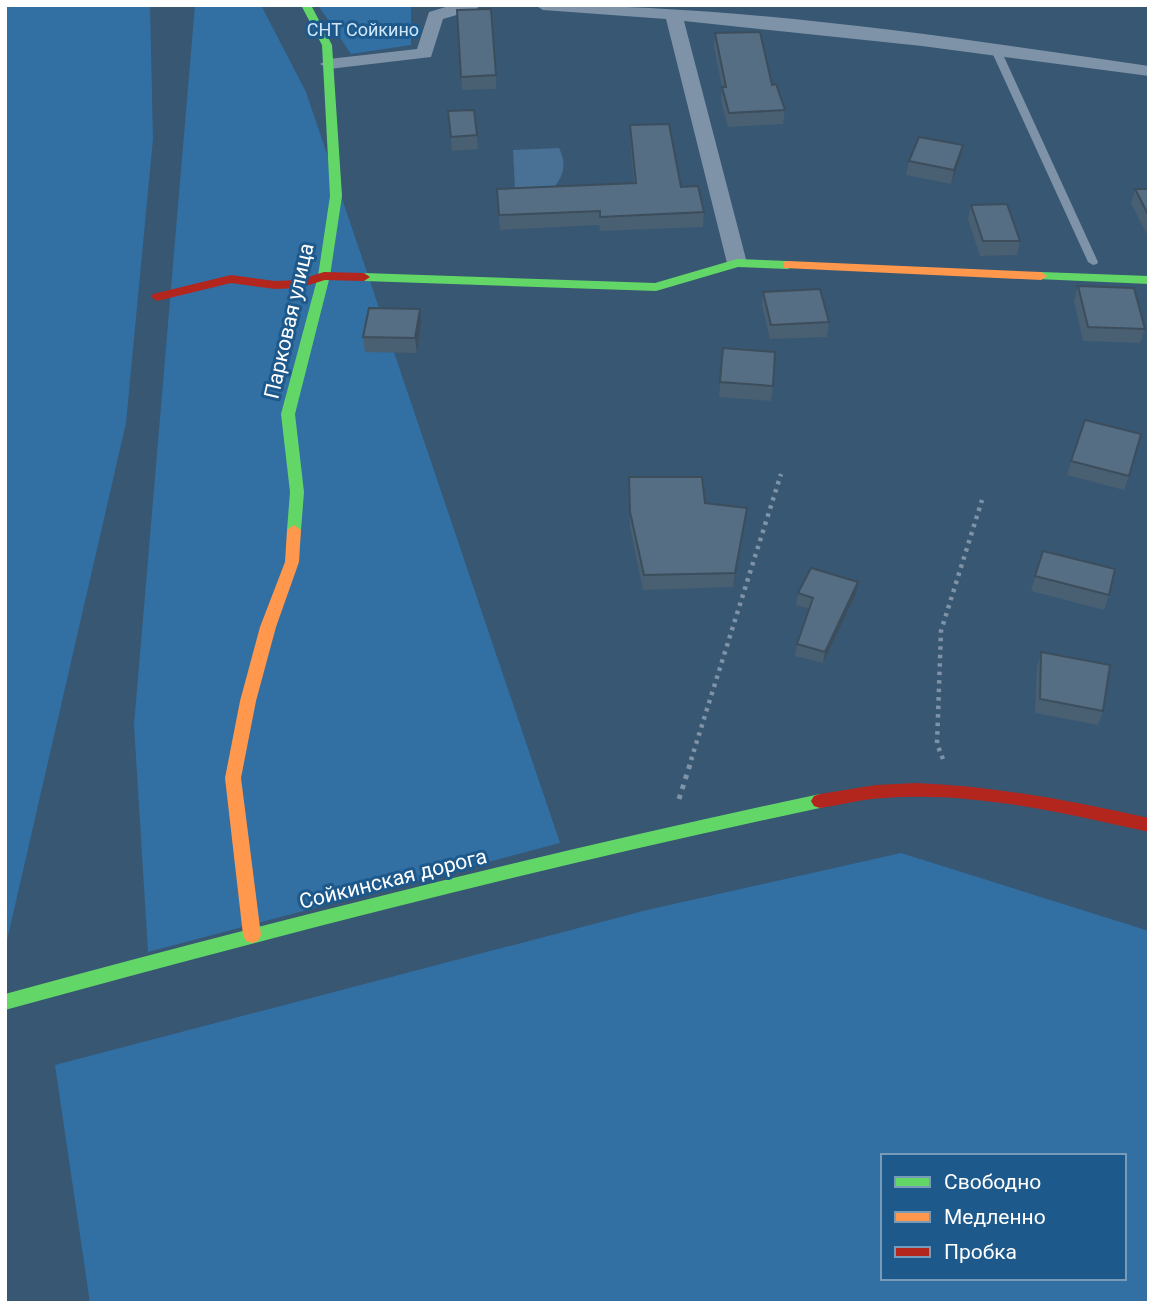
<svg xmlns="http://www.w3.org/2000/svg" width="1154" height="1308" font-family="Roboto,sans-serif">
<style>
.green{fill:#326fa2;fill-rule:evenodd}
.water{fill:#487195}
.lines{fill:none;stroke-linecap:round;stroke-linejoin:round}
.path-far1{stroke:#7e93a7;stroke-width:4.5;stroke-dasharray:3.5 5;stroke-linecap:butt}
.path{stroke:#7e93a7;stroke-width:5;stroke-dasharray:4.5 6;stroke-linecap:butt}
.lane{fill:#7e93a7;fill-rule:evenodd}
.street{fill:#7e93a7;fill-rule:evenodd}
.fast{fill:#63d668;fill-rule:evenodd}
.slow{fill:#ff974d;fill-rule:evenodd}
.jam{fill:#b3261e;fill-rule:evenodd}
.wall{fill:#495f72}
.shaded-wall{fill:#3c4d5c}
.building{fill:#556e84;stroke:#3c4d5c;stroke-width:2}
.labels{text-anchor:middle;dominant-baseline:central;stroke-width:6;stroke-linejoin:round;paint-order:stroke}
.far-park-label{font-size:18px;fill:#d0e7f9;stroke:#1e598c}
.street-label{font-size:21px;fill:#fff;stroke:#1e598c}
</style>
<rect width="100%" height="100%" fill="#375773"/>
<!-- green -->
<g class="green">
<path d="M5 5H150L153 139 126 423 5 949Z"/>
<path d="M195 5H261L306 92 560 843 148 952 134 725Z"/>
<path d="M318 5H411V45L351 54Z"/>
<path d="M901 853 1149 931V1303H90L55 1065 647 910ZM883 1156H1124V1278H883Z"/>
</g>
<!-- water -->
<path class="water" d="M559 148C566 162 565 173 555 186L515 188 513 150Z"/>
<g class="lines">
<!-- path-far1 -->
<g class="path-far1">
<path d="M943 759 937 744 941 631 982 500"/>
<path d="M691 760 781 474"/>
</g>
<!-- path -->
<path class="path" d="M679 799 692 758"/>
<!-- lane -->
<path class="lane" d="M992 46 1000 48 1098 262 1097 264 1093 265 1088 262 990 48Z"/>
<!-- street -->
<g class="street">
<path d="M452 5H479L477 9 443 19 431 57 329 69 320 64 329 59 417 49 429 12Z"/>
<path d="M535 5C740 5 945 36 1149 66V76L922 46 684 21 747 263 744 267H730L727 263 666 19 543 10Z"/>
</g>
<!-- fast -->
<g class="fast">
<path d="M301 5H311L332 45 342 196 330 276 295 414 304 492 301 530 294 535 287 530 290 492 281 414 318 276 330 196 322 45Z"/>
<path d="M737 259 788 261 794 265 788 269 738 267 656 291 364 281 358 277 364 273 655 283Z"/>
<path d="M1041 272 1149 276V284L1037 279 1035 276Z"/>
<path d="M820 794 826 796 829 801 826 806 820 808C546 866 275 936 5 1010V994C275 921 546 852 820 794Z"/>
</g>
<!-- slow -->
<g class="slow">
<path d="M788 261 1041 272 1047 276 1041 280 784 268V262Z"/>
<path d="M294 525 301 530 299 562 276 627 256 701 241 778 261 935 258 941 252 943 246 941 243 935 225 778 240 701 260 627 285 562 287 530Z"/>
</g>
<!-- jam -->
<g class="jam">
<path d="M324 272 364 273 370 277 364 281 325 280 299 288 275 289 231 283 157 301 151 297 153 294 231 275 275 281 298 280Z"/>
<path d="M916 783C995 786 1072 801 1149 818V832C1062 813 973 791 884 798 862 799 841 805 820 808L814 806 811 801 814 796 820 794 876 785Z"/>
</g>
</g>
<!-- wall -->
<g class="wall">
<path d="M457 10 496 75V89L462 90Z"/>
<path d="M715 33 772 85 785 110 783 124 728 127 721 101 722 87 714 47Z"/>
<path d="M448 111 477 135 478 149 452 151Z"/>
<path d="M630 125 681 187 704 212 703 227 600 231 599 225 500 230 497 189 634 184 630 139Z"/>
<path d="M960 159 951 184 906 175 909 161Z"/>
<path d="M1135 189H1149V235H1147L1131 203Z"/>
<path d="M971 205 1020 241 1017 255 980 256 968 219Z"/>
<path d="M1078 286 1145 329 1140 343 1083 341 1074 301Z"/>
<path d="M763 292 829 322 827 337 770 339 762 306Z"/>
<path d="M421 323 417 353 365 352 363 337Z"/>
<path d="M723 348 773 386 771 401 719 397Z"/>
<path d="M1071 461 1129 476 1124 490 1067 475Z"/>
<path d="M629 477 705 503 745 523 733 587 643 590 630 527Z"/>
<path d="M1043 551 1109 595 1104 610 1031 591Z"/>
<path d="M798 593 856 594 823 663 795 656 797 644 810 609 796 605Z"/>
<path d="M1041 652 1103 711 1098 725 1035 713 1037 666Z"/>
</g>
<!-- shaded-wall -->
<g class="shaded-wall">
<path d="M963 145 960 159 951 184 954 170Z"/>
<path d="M420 309 421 323 417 353 415 338Z"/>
<path d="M747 508 745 523 733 587 735 573Z"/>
<path d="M858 582 856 594 823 663 825 652Z"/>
</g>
<!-- building -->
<g class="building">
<path d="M491 9 496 75 461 77 457 10Z"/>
<path d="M760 32 772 85 776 84 785 110 729 113 722 87H726L715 33Z"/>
<path d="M474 110 477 135 451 137 448 111Z"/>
<path d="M669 124 681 187 698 186 704 212 600 217V211L499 215 497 189 636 183 630 125Z"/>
<path d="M919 137 963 145 954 170 909 161Z"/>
<path d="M1135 189H1149V216Z"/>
<path d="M1007 204 1020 241H983L971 205Z"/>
<path d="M1078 286 1134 288 1145 329 1088 327Z"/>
<path d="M820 289 829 322 771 325 763 292Z"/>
<path d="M369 308 420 309 415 338 363 337Z"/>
<path d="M723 348 775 352 773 386 720 382Z"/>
<path d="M1085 420 1141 434 1129 476 1071 461Z"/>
<path d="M629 477H702L705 503 747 508 735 573 644 575 630 512Z"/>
<path d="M1043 551 1115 569 1109 595 1035 576Z"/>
<path d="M811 568 858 582 825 652 797 644 813 598 798 593Z"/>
<path d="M1041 652 1110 665 1103 711 1040 699Z"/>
</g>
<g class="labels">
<!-- far-park labels -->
<g class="far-park-label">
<text x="363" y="29">СНТ Сойкино</text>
</g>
<!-- street labels -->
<g class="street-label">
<text transform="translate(289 321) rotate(-77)">Парковая улица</text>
<text transform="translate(393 879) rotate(-14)">Сойкинская дорога</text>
</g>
</g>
<!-- border -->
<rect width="1154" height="1308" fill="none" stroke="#ffffff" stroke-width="14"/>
<!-- legend -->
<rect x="881" y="1154" width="245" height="126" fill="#1e598c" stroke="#789bba" stroke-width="2"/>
<rect x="895" y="1177" width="35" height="10" fill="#63d668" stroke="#789bba" stroke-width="2"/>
<text x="944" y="1189" font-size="21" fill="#ffffff">Свободно</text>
<rect x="895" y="1212" width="35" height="10" fill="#ff974d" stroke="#789bba" stroke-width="2"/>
<text x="944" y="1224" font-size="21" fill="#ffffff">Медленно</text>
<rect x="895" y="1247" width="35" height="10" fill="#b3261e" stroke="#789bba" stroke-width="2"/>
<text x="944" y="1259" font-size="21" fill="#ffffff">Пробка</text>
</svg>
